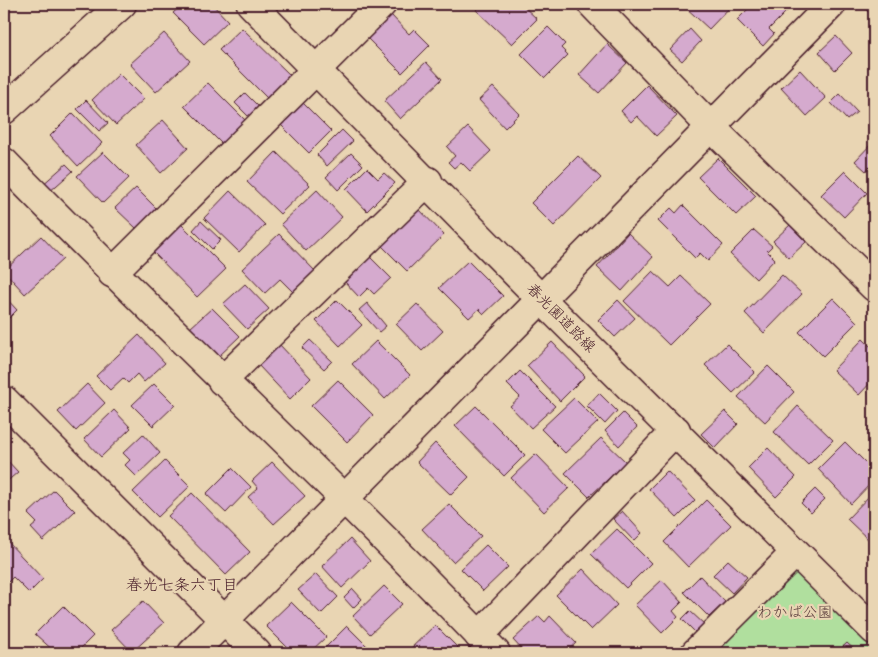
<svg xmlns="http://www.w3.org/2000/svg" width="878" height="657" font-family="'Balsamiq Sans','Klee One',sans-serif">
<style>
.green{fill:#b0df9e;stroke:#7d7f64}
.building{fill:#d5aace;stroke:#4a1f2b}
.lines{fill:none;stroke-linecap:round;stroke-linejoin:round}
.minor-casing{stroke:#4a1f2b;stroke-width:31}
.minor{stroke:#e9d5b3;stroke-width:28}
.labels{text-anchor:middle;dominant-baseline:central;stroke-width:4.5;stroke-linejoin:round;paint-order:stroke}
.street-label{font-size:15px;fill:#4a1f2b;stroke:#e9d5b3}
.park-label{font-size:15px;fill:#593c3c;stroke:#e9d5b3}
.neighbourhood-label{font-size:16px;fill:#4a1f2b;stroke:#e9d5b3}
</style>
<rect width="100%" height="100%" fill="#e9d5b3"/>
<filter id="ink" filterUnits="userSpaceOnUse"><feTurbulence type="fractalNoise" baseFrequency=".02" numOctaves="2"/><feDisplacementMap in="SourceGraphic" scale="10" xChannelSelector="R" yChannelSelector="G"/><feConvolveMatrix kernelMatrix="1 2 1 2 8 2 1 2 1" color-interpolation-filters="sRGB"/></filter>
<g filter="url(#ink)">
<!-- green -->
<path class="green" d="M795 553 874 630V653H695Z"/>
<!-- building -->
<g class="building">
<path d="M183 4H212L228 21 204 44 173 13Z"/>
<path d="M482 4H521L537 19 512 44 476 10Z"/>
<path d="M685 4H733L709 29 683 5Z"/>
<path d="M753 4H784L789 9 769 29 774 34 763 46 737 20Z"/>
<path d="M860 4H874V17Z"/>
<path d="M391 15 409 34 414 29 430 45 402 73 367 38Z"/>
<path d="M548 27 565 44 561 48 568 55 545 78 521 54Z"/>
<path d="M242 28 292 77 269 100 219 50Z"/>
<path d="M690 29 701 41 682 61 670 50Z"/>
<path d="M164 33 190 61 156 92 130 64Z"/>
<path d="M836 36 852 53 835 70 819 52Z"/>
<path d="M607 44 627 63 599 93 579 75Z"/>
<path d="M426 62 442 79 400 119 384 101Z"/>
<path d="M800 70 826 98 807 116 781 88Z"/>
<path d="M119 74 144 99 116 125 92 100Z"/>
<path d="M208 83 247 122 223 145 184 106Z"/>
<path d="M647 85 677 116 656 136 637 116 631 122 621 111Z"/>
<path d="M493 87 519 114 505 128 479 100Z"/>
<path d="M245 93 260 108 250 118 235 103Z"/>
<path d="M840 94 857 112 847 120 831 103Z"/>
<path d="M86 100 108 123 99 131 77 109Z"/>
<path d="M303 103 331 131 309 153 281 125Z"/>
<path d="M73 113 102 143 78 166 50 136Z"/>
<path d="M163 120 188 148 161 173 136 145Z"/>
<path d="M468 127 491 151 470 171 461 162 454 168 448 162 455 156 447 147Z"/>
<path d="M342 130 353 141 327 166 317 155Z"/>
<path d="M874 141V170L870 166 866 171 855 161Z"/>
<path d="M103 152 129 178 103 203 77 176Z"/>
<path d="M276 152 310 185 280 214 247 182Z"/>
<path d="M351 153 363 165 338 190 326 177Z"/>
<path d="M578 156 601 178 554 226 531 203Z"/>
<path d="M718 158 756 196 736 215 698 177Z"/>
<path d="M66 164 73 171 48 193 41 186Z"/>
<path d="M367 168 378 179 384 173 395 183 367 211 346 189Z"/>
<path d="M845 171 867 193 844 217 821 195Z"/>
<path d="M136 188 156 208 136 228 115 208Z"/>
<path d="M317 190 342 217 306 251 281 224Z"/>
<path d="M230 191 265 225 239 252 204 218Z"/>
<path d="M683 205 723 245 708 261 700 253 695 258 658 221 671 208 676 213Z"/>
<path d="M417 207 444 235 407 271 380 244Z"/>
<path d="M201 221 221 240 212 249 193 230Z"/>
<path d="M181 224 226 269 197 297 153 252Z"/>
<path d="M790 225 806 242 789 258 773 241Z"/>
<path d="M754 230 772 246 767 251 775 259 756 279 730 254Z"/>
<path d="M628 233 653 257 622 291 597 267Z"/>
<path d="M279 234 317 273 295 294 280 279 265 293 242 269Z"/>
<path d="M41 236 63 259 25 294 4 271Z"/>
<path d="M370 257 391 278 374 294 368 288 359 297 344 281Z"/>
<path d="M468 261 503 296 484 314 479 309 469 318 439 288Z"/>
<path d="M653 271 670 287 681 276 710 304 669 345 624 301Z"/>
<path d="M782 275 802 294 764 333 745 313Z"/>
<path d="M245 284 269 309 247 329 223 304Z"/>
<path d="M4 296 17 310 4 323Z"/>
<path d="M833 298 857 322 823 356 799 332Z"/>
<path d="M337 300 362 325 340 346 316 321Z"/>
<path d="M618 300 635 318 615 337 598 320Z"/>
<path d="M367 303 386 326 379 332 359 310Z"/>
<path d="M417 304 443 331 422 351 396 324Z"/>
<path d="M212 308 240 336 218 357 190 328Z"/>
<path d="M139 335 165 363 144 382 137 374 128 383 123 378 110 390 96 376Z"/>
<path d="M863 339 874 350V379L859 395 833 370Z"/>
<path d="M310 340 332 361 324 369 302 348Z"/>
<path d="M376 341 410 375 385 399 352 364Z"/>
<path d="M552 342 585 376 560 401 527 366Z"/>
<path d="M279 344 311 378 290 399 258 365Z"/>
<path d="M727 344 755 372 733 393 705 365Z"/>
<path d="M768 366 794 392 765 422 738 397Z"/>
<path d="M520 371 555 406 531 428 510 406 520 397 507 384Z"/>
<path d="M338 380 373 415 347 442 311 406Z"/>
<path d="M87 384 105 403 76 431 58 412Z"/>
<path d="M154 384 175 405 153 426 132 405Z"/>
<path d="M599 393 617 411 605 424 587 406Z"/>
<path d="M574 398 598 422 565 453 541 429Z"/>
<path d="M476 406 525 455 504 476 455 426Z"/>
<path d="M798 406 833 440 808 465 774 432Z"/>
<path d="M114 410 131 428 101 457 84 439Z"/>
<path d="M725 411 738 424 715 448 701 434Z"/>
<path d="M623 413 637 427 619 446 605 431Z"/>
<path d="M143 434 160 453 136 476 125 465 130 460 123 453Z"/>
<path d="M601 438 626 462 589 497 565 473Z"/>
<path d="M845 442 874 471V480L851 504 818 469Z"/>
<path d="M435 443 469 477 451 495 417 462Z"/>
<path d="M768 448 796 477 776 497 748 468Z"/>
<path d="M536 454 569 488 544 512 511 478Z"/>
<path d="M4 457 18 472 4 484Z"/>
<path d="M165 461 190 486 158 517 133 492Z"/>
<path d="M272 462 305 496 274 524 248 497 258 488 252 481Z"/>
<path d="M232 468 251 487 226 513 206 494Z"/>
<path d="M667 471 695 500 677 518 649 489Z"/>
<path d="M815 489 825 499 811 513 801 503Z"/>
<path d="M54 490 75 511 43 541 31 528 37 523 28 514Z"/>
<path d="M874 491V540L872 543 847 519Z"/>
<path d="M192 493 250 552 226 575 168 516Z"/>
<path d="M706 500 731 525 688 567 664 542Z"/>
<path d="M449 504 481 536 453 562 422 529Z"/>
<path d="M622 511 642 533 634 541 613 519Z"/>
<path d="M617 529 651 563 626 588 591 554Z"/>
<path d="M350 539 370 561 342 588 322 566Z"/>
<path d="M6 540 43 579 29 593 13 577 4 586V542Z"/>
<path d="M486 545 508 567 483 591 461 569Z"/>
<path d="M728 560 747 577 732 593 713 575Z"/>
<path d="M583 569 617 605 591 630 556 595Z"/>
<path d="M316 574 338 597 321 614 298 590Z"/>
<path d="M700 576 725 602 709 617 684 592Z"/>
<path d="M662 580 682 602 673 611 678 617 662 633 635 605Z"/>
<path d="M384 586 402 604 370 634 353 616Z"/>
<path d="M353 589 362 599 353 608 344 598Z"/>
<path d="M143 601 164 623 132 652 111 630Z"/>
<path d="M291 602 326 637 309 653H293L266 626Z"/>
<path d="M63 606 93 636 76 653H56L35 634Z"/>
<path d="M690 611 705 625 696 633 682 619Z"/>
<path d="M539 616 545 622 550 616 576 643 565 653H525L513 640Z"/>
<path d="M435 625 460 650 456 653H406Z"/>
<path d="M347 626 374 653H324L322 651Z"/>
<path d="M847 643 858 653H836Z"/>
</g>
<g class="lines">
<defs>
<g id="minor">
<path d="M251 4 541 299 874 630"/>
<path d="M592 4 710 126 874 287"/>
<path d="M4 110 122 4"/>
<path d="M4 162C165 328 336 485 496 653"/>
<path d="M112 273 382 4"/>
<path d="M222 381 428 181"/>
<path d="M4 400 257 653"/>
<path d="M479 636 676 430"/>
<path d="M192 653 832 4"/>
<path d="M695 653 795 553"/>
</g>
</defs>
<!-- minor casing -->
<use href="#minor" class="minor-casing"/>
<!-- minor -->
<use href="#minor" class="minor"/>
</g>
</g>
<g class="labels">
<!-- street labels -->
<g class="street-label">
<text transform="translate(561 318) rotate(45)">春光園道路線</text>
</g>
<!-- park labels -->
<g class="park-label">
<text x="795" y="612">わかば公園</text>
</g>
<!-- neighbourhood labels -->
<g class="neighbourhood-label">
<text x="182" y="585">春光七条六丁目</text>
</g>
</g>
<!-- margin -->
<rect width="878" height="657" fill="none" stroke="#e9d5b3" stroke-width="20"/>
<rect x="10" y="10" width="858" height="637" fill="none" stroke="#4a1f2b" stroke-width="2" filter="url(#ink)"/>
</svg>
